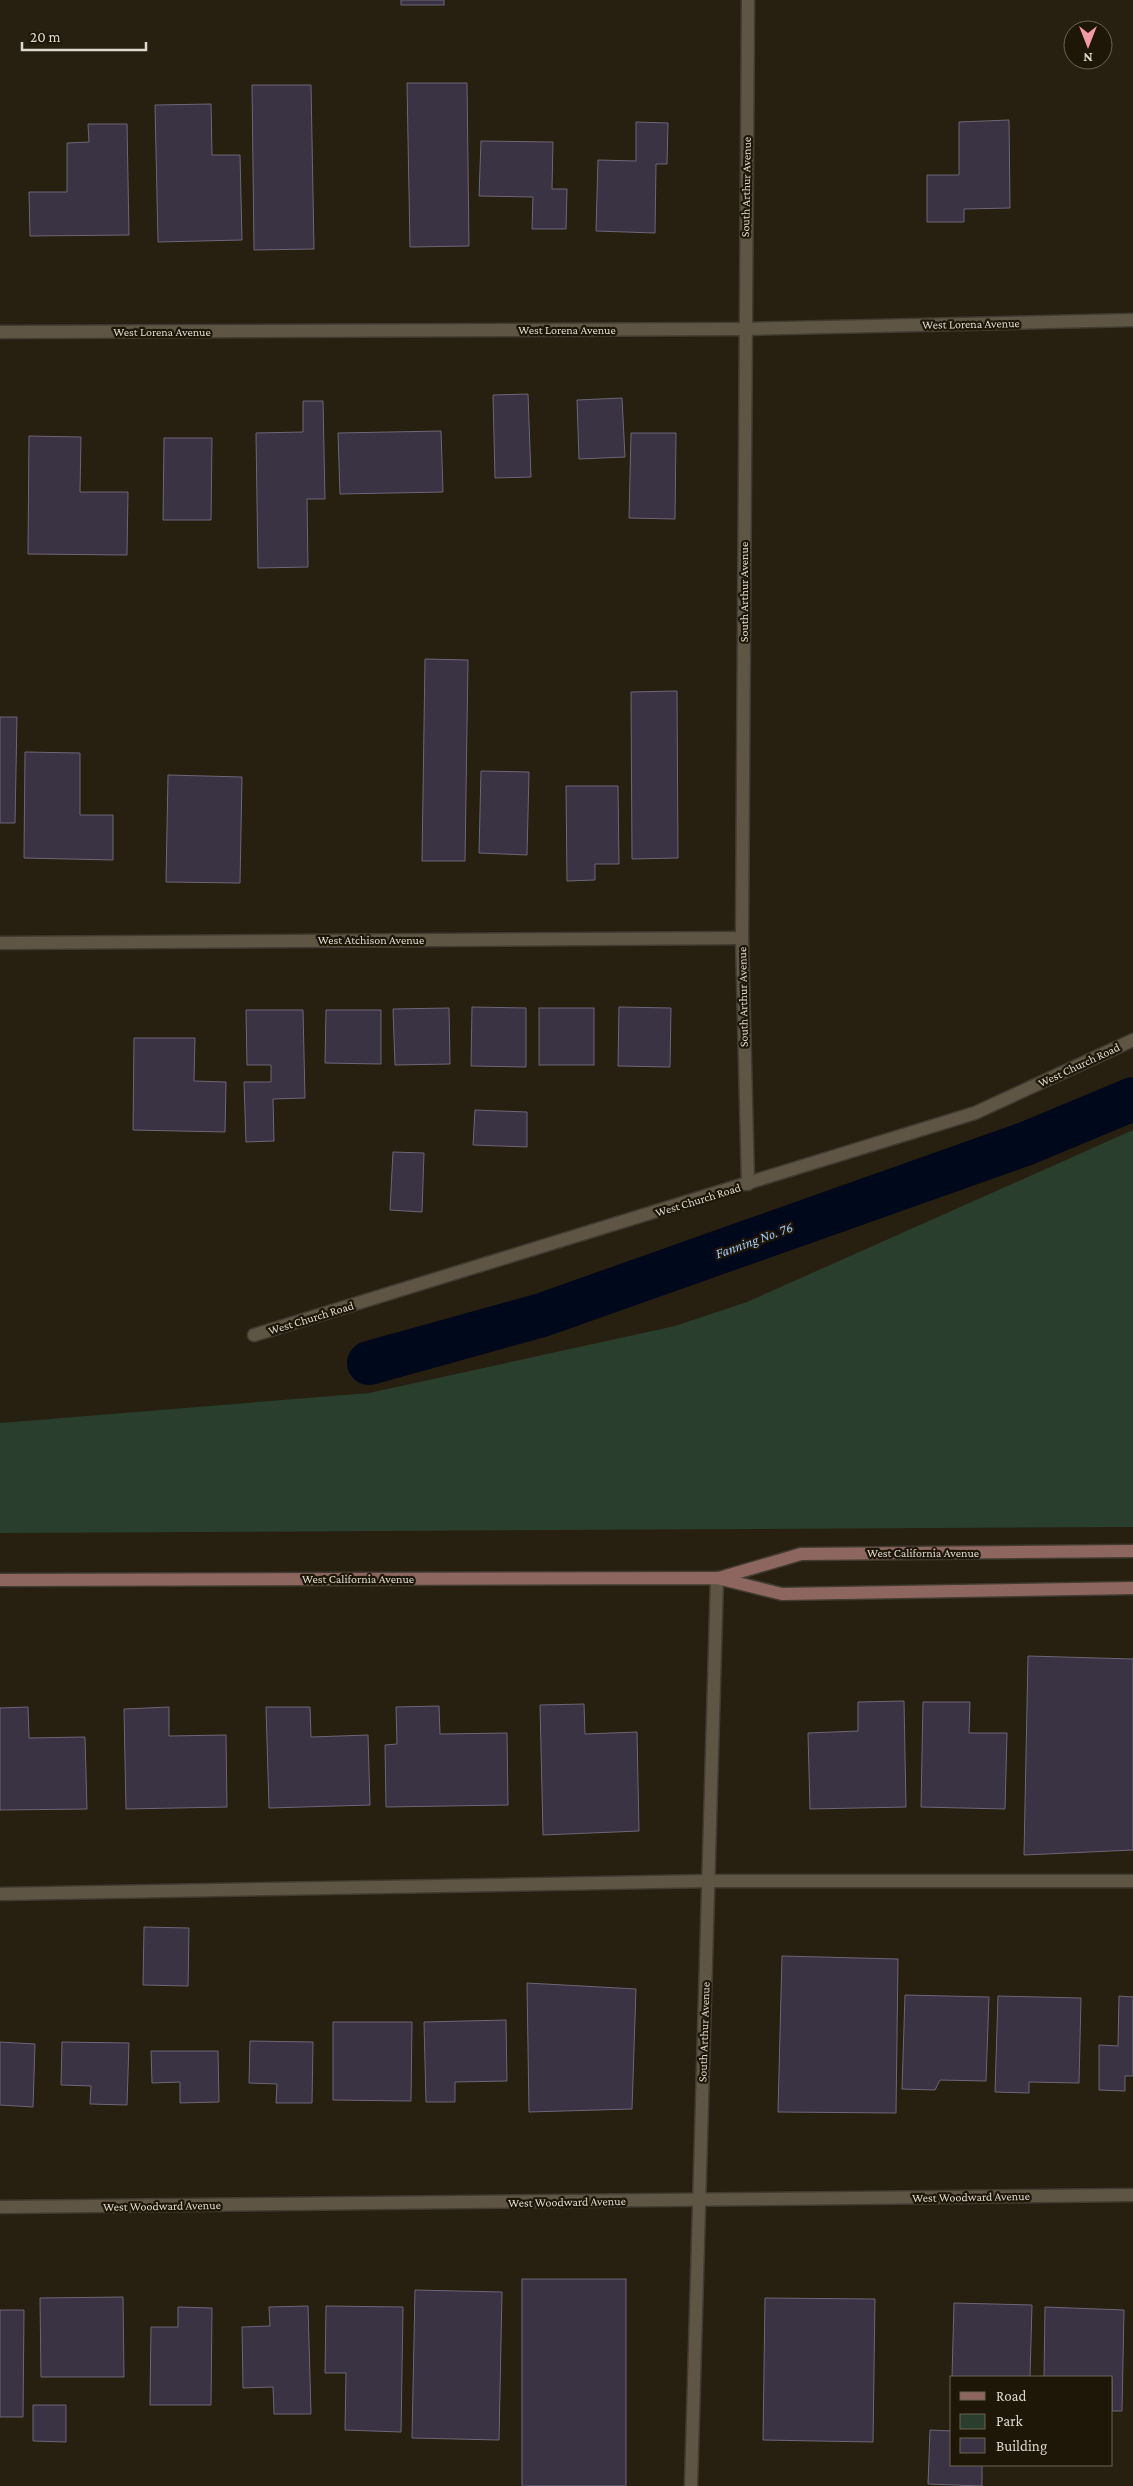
<svg xmlns="http://www.w3.org/2000/svg" width="1133" height="2486" font-family="'Crimson Pro',serif">
<style>
.green{fill:#293e2c}
.lines{fill:none;stroke-linecap:round;stroke-linejoin:round}
.canal{stroke:#00081c;stroke-width:44}
.building{fill:#3a3343;stroke:#6d6678}
.lane-casing{stroke:#413b31;stroke-width:15}
.street-casing{stroke:#413b31;stroke-width:15}
.secondary-casing{stroke:#413b31;stroke-width:15}
.lane{stroke:#5e5544;stroke-width:12}
.street{stroke:#5e5544;stroke-width:12}
.secondary{stroke:#8d675f;stroke-width:12}
.labels{text-anchor:middle;dominant-baseline:central;stroke-width:4.5;stroke-linejoin:round;paint-order:stroke}
.street-label{font-size:12px;fill:#ddd8ce;stroke:#1e1607}
.water-label{font-size:14px;font-style:italic;fill:#9fc7f6;stroke:#1e1607}
</style>
<rect width="100%" height="100%" fill="#271f10"/>
<!-- green -->
<path class="green" d="M1133 1130V1527L0 1533V1423L369 1393 675 1326 747 1302Z"/>
<g class="lines">
<!-- canal -->
<path class="canal" d="M369 1363 542 1315 1025 1144 1133 1099"/>
</g>
<!-- building -->
<g class="building">
<rect x="401" y="0" width="43" height="5"/>
<path d="M407 83H467L469 246 410 247Z"/>
<path d="M252 85H311L314 249 254 250Z"/>
<path d="M211 104 212 155H240L242 240 158 242 155 105Z"/>
<path d="M1009 120 1010 208 964 209V222H927V175H959V122Z"/>
<path d="M636 122 668 123 667 164H656L655 233 596 231 598 160 636 161Z"/>
<path d="M88 124H127L129 235 30 236 29 192H67V143L89 142Z"/>
<path d="M481 141 553 142 552 189H567L566 229H532L533 197 479 196Z"/>
<path d="M528 394 531 477 495 478 493 395Z"/>
<path d="M622 398 625 457 579 459 577 400Z"/>
<path d="M303 401H323L325 499H307L308 567 258 568 256 433 303 432Z"/>
<path d="M441 431 443 492 340 494 338 433Z"/>
<path d="M631 433H676L675 519 629 518Z"/>
<path d="M29 436 81 437 80 492H128L127 555 28 554Z"/>
<path d="M164 438H212L211 520H163Z"/>
<path d="M425 659 468 660 465 861H422Z"/>
<path d="M677 691 678 858 632 859 631 692Z"/>
<path d="M0 717H17L15 823H0Z"/>
<path d="M25 752 80 753V815H113V860L24 858Z"/>
<path d="M481 771 529 772 527 855 479 853Z"/>
<path d="M168 775 242 777 240 883 166 882Z"/>
<path d="M566 786H618L619 864H595V880L567 881Z"/>
<path d="M472 1007 526 1008V1067L471 1066Z"/>
<path d="M619 1007 671 1008 670 1067 618 1066Z"/>
<path d="M449 1008 450 1064 395 1065 393 1009Z"/>
<rect x="539" y="1008" width="55" height="57"/>
<path d="M246 1010H303L305 1098 273 1099 274 1141 246 1142 244 1082H271V1065H247Z"/>
<path d="M326 1010H381V1064L325 1063Z"/>
<path d="M134 1038H195L194 1081 226 1082 225 1132 133 1130Z"/>
<path d="M475 1110 527 1112V1147L473 1145Z"/>
<path d="M393 1152 424 1153 422 1212 390 1210Z"/>
<path d="M1028 1656 1133 1659V1850L1024 1855Z"/>
<path d="M904 1701 906 1807 810 1809 808 1733 858 1731V1702Z"/>
<path d="M923 1702H970L969 1733H1007L1005 1809 921 1807Z"/>
<path d="M584 1704 585 1734 637 1732 639 1831 543 1835 540 1705Z"/>
<path d="M439 1706 440 1734 507 1733 508 1805 386 1807 385 1745 397 1744 396 1707Z"/>
<path d="M28 1707 29 1738 85 1737 87 1809 0 1810V1708Z"/>
<path d="M169 1707V1736L226 1735 227 1807 126 1809 124 1709Z"/>
<path d="M266 1707H310L311 1737 368 1735 370 1805 269 1808Z"/>
<path d="M144 1927 189 1928 188 1986 143 1985Z"/>
<path d="M782 1956 898 1959 896 2113 778 2112Z"/>
<path d="M527 1983 636 1989 632 2109 529 2112Z"/>
<path d="M905 1995 989 1997 986 2081 940 2080 935 2090 902 2089Z"/>
<path d="M998 1996 1081 1998 1079 2083 1029 2082V2093L995 2092Z"/>
<path d="M1119 1996 1133 1997V2076H1125V2091L1099 2090V2045L1118 2046Z"/>
<path d="M506 2020 507 2081 455 2082V2102H426L424 2022Z"/>
<path d="M333 2022H412L411 2101 333 2100Z"/>
<path d="M250 2041 313 2042 312 2103H276L277 2084 249 2083Z"/>
<path d="M0 2042 35 2044 33 2107 0 2105Z"/>
<path d="M62 2042 129 2043 127 2105 90 2104 91 2086 61 2085Z"/>
<path d="M151 2051H218L219 2102 180 2103V2082L152 2083Z"/>
<rect x="522" y="2279" width="104" height="207"/>
<path d="M415 2290 502 2292 499 2440 412 2438Z"/>
<path d="M123 2297 124 2377H41L40 2298Z"/>
<path d="M765 2298 875 2299 873 2442 763 2440Z"/>
<path d="M954 2303 1032 2305 1030 2377H952Z"/>
<path d="M308 2306 311 2414H274L273 2387 243 2388 242 2327 270 2326 269 2307Z"/>
<path d="M326 2306 403 2307 401 2432 345 2430 346 2373H325Z"/>
<path d="M178 2307 212 2308 211 2405H150L151 2327H178Z"/>
<path d="M1045 2307 1124 2310 1122 2411H1112V2377H1044Z"/>
<path d="M0 2310H24L23 2417H0Z"/>
<path d="M33 2405H66V2442L33 2441Z"/>
<path d="M930 2430 952 2431V2465H982V2486L928 2484Z"/>
</g>
<g class="lines">
<defs>
<path id="lane" d="M0 1894 708 1881H1133"/>
<g id="street">
<path d="M748 0 742 938 748 1184"/>
<path d="M0 332 745 329 1133 320"/>
<path d="M0 943 742 938"/>
<path d="M254 1335 975 1113 1133 1040"/>
<path d="M0 2207 1133 2195"/>
<path d="M691 2486 717 1578"/>
</g>
<g id="secondary">
<path d="M719 1578 801 1554 1133 1551"/>
<path d="M0 1580 717 1578 782 1594 1133 1588"/>
</g>
</defs>
<!-- lane casing -->
<use href="#lane" class="lane-casing"/>
<!-- street casing -->
<use href="#street" class="street-casing"/>
<!-- secondary casing -->
<use href="#secondary" class="secondary-casing"/>
<!-- lane -->
<use href="#lane" class="lane"/>
<!-- street -->
<use href="#street" class="street"/>
<!-- secondary -->
<use href="#secondary" class="secondary"/>
</g>
<g class="labels">
<!-- street labels -->
<g class="street-label">
<text transform="translate(746 187) rotate(-89)">South Arthur Avenue</text>
<text transform="translate(971 324) rotate(-1)">West Lorena Avenue</text>
<text x="567" y="330">West Lorena Avenue</text>
<text x="162" y="332">West Lorena Avenue</text>
<text transform="translate(744 592) rotate(-90)">South Arthur Avenue</text>
<text x="371" y="940">West Atchison Avenue</text>
<text transform="translate(743 997) rotate(-91)">South Arthur Avenue</text>
<text transform="translate(1079 1065) rotate(-25)">West Church Road</text>
<text transform="translate(698 1200) rotate(-17)">West Church Road</text>
<text transform="translate(311 1318) rotate(-17)">West Church Road</text>
<text x="923" y="1553">West California Avenue</text>
<text x="358" y="1579">West California Avenue</text>
<text transform="translate(704 2032) rotate(-88)">South Arthur Avenue</text>
<text transform="translate(971 2197) rotate(-1)">West Woodward Avenue</text>
<text transform="translate(567 2202) rotate(-1)">West Woodward Avenue</text>
<text transform="translate(162 2206) rotate(-1)">West Woodward Avenue</text>
</g>
<!-- water labels -->
<g class="water-label">
<text transform="translate(754 1240) rotate(-20)">Fanning No. 76</text>
</g>
</g>
<!-- legend -->
<rect x="950" y="2376" width="162" height="90" fill="#1e1607" stroke="#6a6457"/>
<rect x="960" y="2392" width="25" height="8" fill="#8d675f" stroke="#6a6457"/>
<text x="996" y="2401" font-size="15" fill="#ddd8ce">Road</text>
<rect x="960" y="2414" width="25" height="15" fill="#293e2c" stroke="#6a6457"/>
<text x="996" y="2426" font-size="15" fill="#ddd8ce">Park</text>
<rect x="960" y="2438" width="25" height="15" fill="#3a3343" stroke="#6a6457"/>
<text x="996" y="2451" font-size="15" fill="#ddd8ce">Building</text>
<!-- north arrow -->
<g transform="translate(1088 45) rotate(180)"><circle r="24" fill="#1e1607" stroke="#6a6457"/>
<path d="M0-4L9 19L0 12L-9 19Z" fill="#f49aa5"/>
<text y="-8" font-size="14" font-weight="bold" text-anchor="middle" fill="#ddd8ce">N</text>
</g>
<!-- scale -->
<path d="M22 42v8h124v-8" fill="none" stroke="#ddd8ce" stroke-width="2.5"/>
<text x="30" y="42" font-size="15" fill="#ddd8ce" stroke="#1e1607" stroke-width="4" paint-order="stroke">20 m</text>
</svg>
